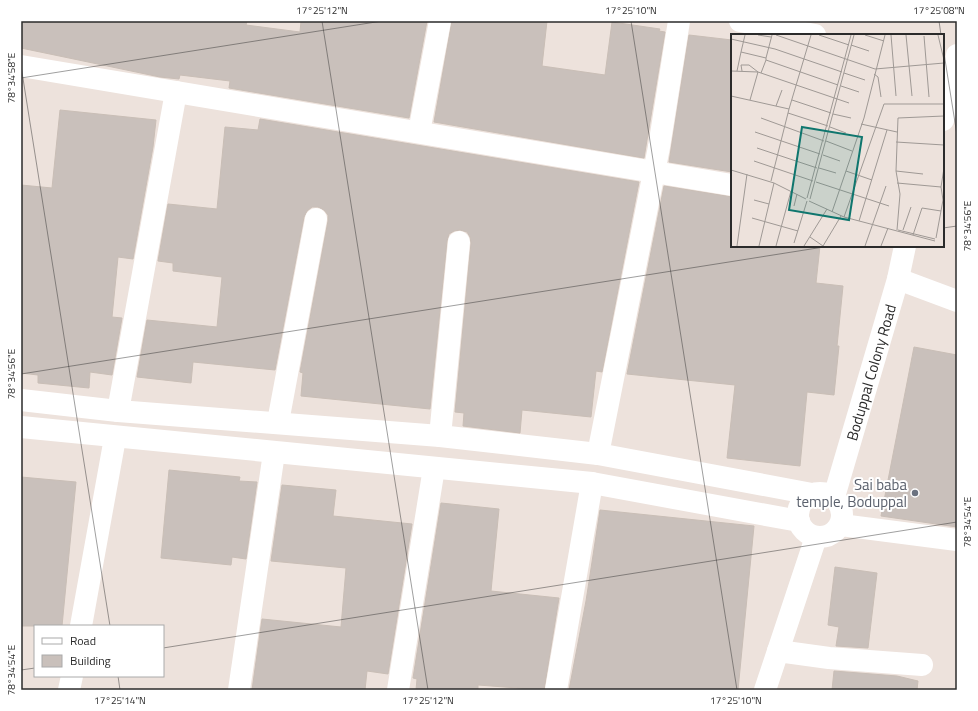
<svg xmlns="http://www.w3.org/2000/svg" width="978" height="711" font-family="'Titillium Web',sans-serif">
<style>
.building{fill:#c9c0bb;stroke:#c9beb6}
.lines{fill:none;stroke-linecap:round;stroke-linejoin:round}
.minor{stroke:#fff;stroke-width:22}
.ticks{fill:none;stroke:#2b2b2b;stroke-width:1;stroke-opacity:0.45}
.worship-dot{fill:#6b7280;stroke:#fff;stroke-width:1.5}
.labels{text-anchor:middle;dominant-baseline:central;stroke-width:4;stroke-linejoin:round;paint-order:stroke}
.street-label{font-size:15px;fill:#2b2b2b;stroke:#fff}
.worship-label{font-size:15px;fill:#5b616d;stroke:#fff;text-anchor:end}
.inset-road{fill:none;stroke:#9f9995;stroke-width:1}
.view{fill:#0f766e;fill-opacity:0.15;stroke:#0f766e;stroke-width:2}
.inset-edge{fill:none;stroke:#2b2b2b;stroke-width:2}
.neatline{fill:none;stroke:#2b2b2b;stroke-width:1.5}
.ticks-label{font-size:10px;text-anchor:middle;fill:#2b2b2b}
</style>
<rect width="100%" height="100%" fill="#ede2dc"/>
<!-- building -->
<g class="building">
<path d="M21 21H247L246 25 300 32 301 21H427L409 118 229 88 230 81 180 75 179 79 160 77 21 48Z"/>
<path d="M452 21H547L542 66 605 75 612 22 660 29 659 31 665 32 644 158 434 122Z"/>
<path d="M689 35 732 40V172L669 162Z"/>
<path d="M60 110 156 120 153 147 133 259 118 257 112 317 122 318 112 375 90 372 89 388 38 383V375L21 373V185L52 188Z"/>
<path d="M260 119 639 182 602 372 596 371 591 417 522 410 520 433 463 426 464 413 455 412 471 243 470 237 467 232 460 230 454 231 449 234 447 241 430 409 301 396 303 373 300 372 328 221V215L324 210 318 207H312L307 211 304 217 275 370 193 362 191 383 137 377 147 320 217 327 222 277 173 271V263L158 261 168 204 217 209 225 127 258 130Z"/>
<path d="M664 186 732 197V246H820L816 283 843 286 837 346H839L834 395 807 392 800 466 727 458 735 385 627 374Z"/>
<path d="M914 347 957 355V527L881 516Z"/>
<path d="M169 470 240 477 239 481 257 482 246 559 232 557 231 565 161 558Z"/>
<path d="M21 477 76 482 62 626H21Z"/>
<path d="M282 485 336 490 333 516 412 524 388 674 367 671 365 690H252L262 619 341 627 346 568 271 561Z"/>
<path d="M441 503 499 509 491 591 559 598 544 690 478 685V690H416L417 679 413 678Z"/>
<path d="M600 510 754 526 738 690H569L586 601Z"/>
<path d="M835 567 877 573 868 648 836 646 839 627 828 625Z"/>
<path d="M834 671 897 676 918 681 917 690H832Z"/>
</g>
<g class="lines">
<!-- minor -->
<g class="minor">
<path d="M740 21 815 35"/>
<path d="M21 66 732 185"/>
<path d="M943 120 950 97 957 55"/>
<path d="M419 132 440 21"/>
<path d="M898 279 957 301"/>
<path d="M21 400 118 411 440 436 598 454 812 494"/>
<path d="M118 411 176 92"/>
<path d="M278 422 316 219"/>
<path d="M21 427 592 483 799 521"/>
<path d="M440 436 459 242"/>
<path d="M598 454 659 147 679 21"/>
<circle cx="820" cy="515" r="22"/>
<path id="s1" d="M834 497 898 279 905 246"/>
<path d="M841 525 957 540"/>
<path d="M81 626 115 438"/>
<path d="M778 651 829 658 922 665"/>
<path d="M69 690 72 676"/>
<path d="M239 690 274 453"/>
<path d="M398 690 434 468"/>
<path d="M556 690 592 483"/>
<path d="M765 690 816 537"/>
</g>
</g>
<!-- ticks -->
<path class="ticks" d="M322 21 428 690M631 21 737 690M939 21 941 35M943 47 957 135M21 66 110 626M21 78 382 21M943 228 957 226M21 374 830 246M163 648 957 522M21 670 35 668M118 676 120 690"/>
<!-- markers -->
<circle class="worship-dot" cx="915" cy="493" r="4"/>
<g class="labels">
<!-- street labels -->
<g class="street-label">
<text stroke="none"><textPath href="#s1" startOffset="130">Boduppal Colony Road</textPath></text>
</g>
<!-- worship labels -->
<g class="worship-label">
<text x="907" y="484">Sai baba<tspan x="907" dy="17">temple, Boduppal</tspan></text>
</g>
</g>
<!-- overview -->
<g transform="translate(731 34)">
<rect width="213" height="213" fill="#ede2dc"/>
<path class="inset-road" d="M14 1 10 18 35 24M27 1 40 3M45 1 144 35 213 29M88 1 118 11M134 1 153 7M160 1 165 62M175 1 181 62M207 1 213 26M193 2 198 63M0 5 44 15 111 38M120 11 138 17M35 24V26L107 51M35 24 41 1M0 37 27 38 19 66M6 37 10 18M11 37 10 31H18L27 38 118 69M30 39 35 26M113 39 134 46M143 40 147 43 150 63M110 52 128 58M0 62 58 75M61 66 100 79M45 72 51 56M57 79 97 92M102 80 120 84M30 84 93 107M130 90 166 98M99 93 115 99M24 98 89 120M95 107 121 117M165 108 213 111M26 114 86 134M92 121 109 127M23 127 82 147M88 134 105 139M0 136 43 149 75 165M115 137 141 146M165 137 192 140M40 147 58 75 80 1M85 148 158 172M166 149 210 153M76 164 120 1M79 165 123 1M23 166 38 170M78 167 113 183 204 207M63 172 66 160M101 178 133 84 154 1M113 183 153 70H213M21 184 67 197M128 187 156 96M166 196 169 160 165 137 167 84 213 82M167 196 204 205M172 196 180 173M182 201 191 174 210 177M79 203 92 212M205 204 212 166 210 153 213 134M63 209 76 167M6 212 16 140M28 212 43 149M45 212 60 157M73 212 96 175M92 212 110 182M134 212 155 152M150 212 157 194"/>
<path class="view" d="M71 93 131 103 118 186 58 176Z"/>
<rect width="213" height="213" class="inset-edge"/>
</g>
<!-- border -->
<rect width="978" height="711" fill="none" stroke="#ffffff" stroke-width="44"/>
<!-- legend -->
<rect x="34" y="625" width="130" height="52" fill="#ffffff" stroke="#aaaaaa"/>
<rect x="42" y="638" width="20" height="6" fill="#ffffff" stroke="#aaaaaa"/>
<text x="70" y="645" font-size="12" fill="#2b2b2b">Road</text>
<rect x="42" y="655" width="20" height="12" fill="#c9c0bb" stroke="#aaaaaa"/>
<text x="70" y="665" font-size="12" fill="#2b2b2b">Building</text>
<rect x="22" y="22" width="934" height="667" class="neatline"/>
<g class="ticks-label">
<text x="322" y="14">17°25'12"N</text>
<text x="631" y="14">17°25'10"N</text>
<text x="939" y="14">17°25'08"N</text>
<text transform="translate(11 78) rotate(-90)" y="4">78°34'58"E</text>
<text transform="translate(967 226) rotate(-90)" y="4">78°34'56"E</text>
<text transform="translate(11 374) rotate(-90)" y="4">78°34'56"E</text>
<text transform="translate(967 522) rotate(-90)" y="4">78°34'54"E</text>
<text transform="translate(11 670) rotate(-90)" y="4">78°34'54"E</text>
<text x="120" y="704">17°25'14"N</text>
<text x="428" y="704">17°25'12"N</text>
<text x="736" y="704">17°25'10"N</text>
</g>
</svg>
